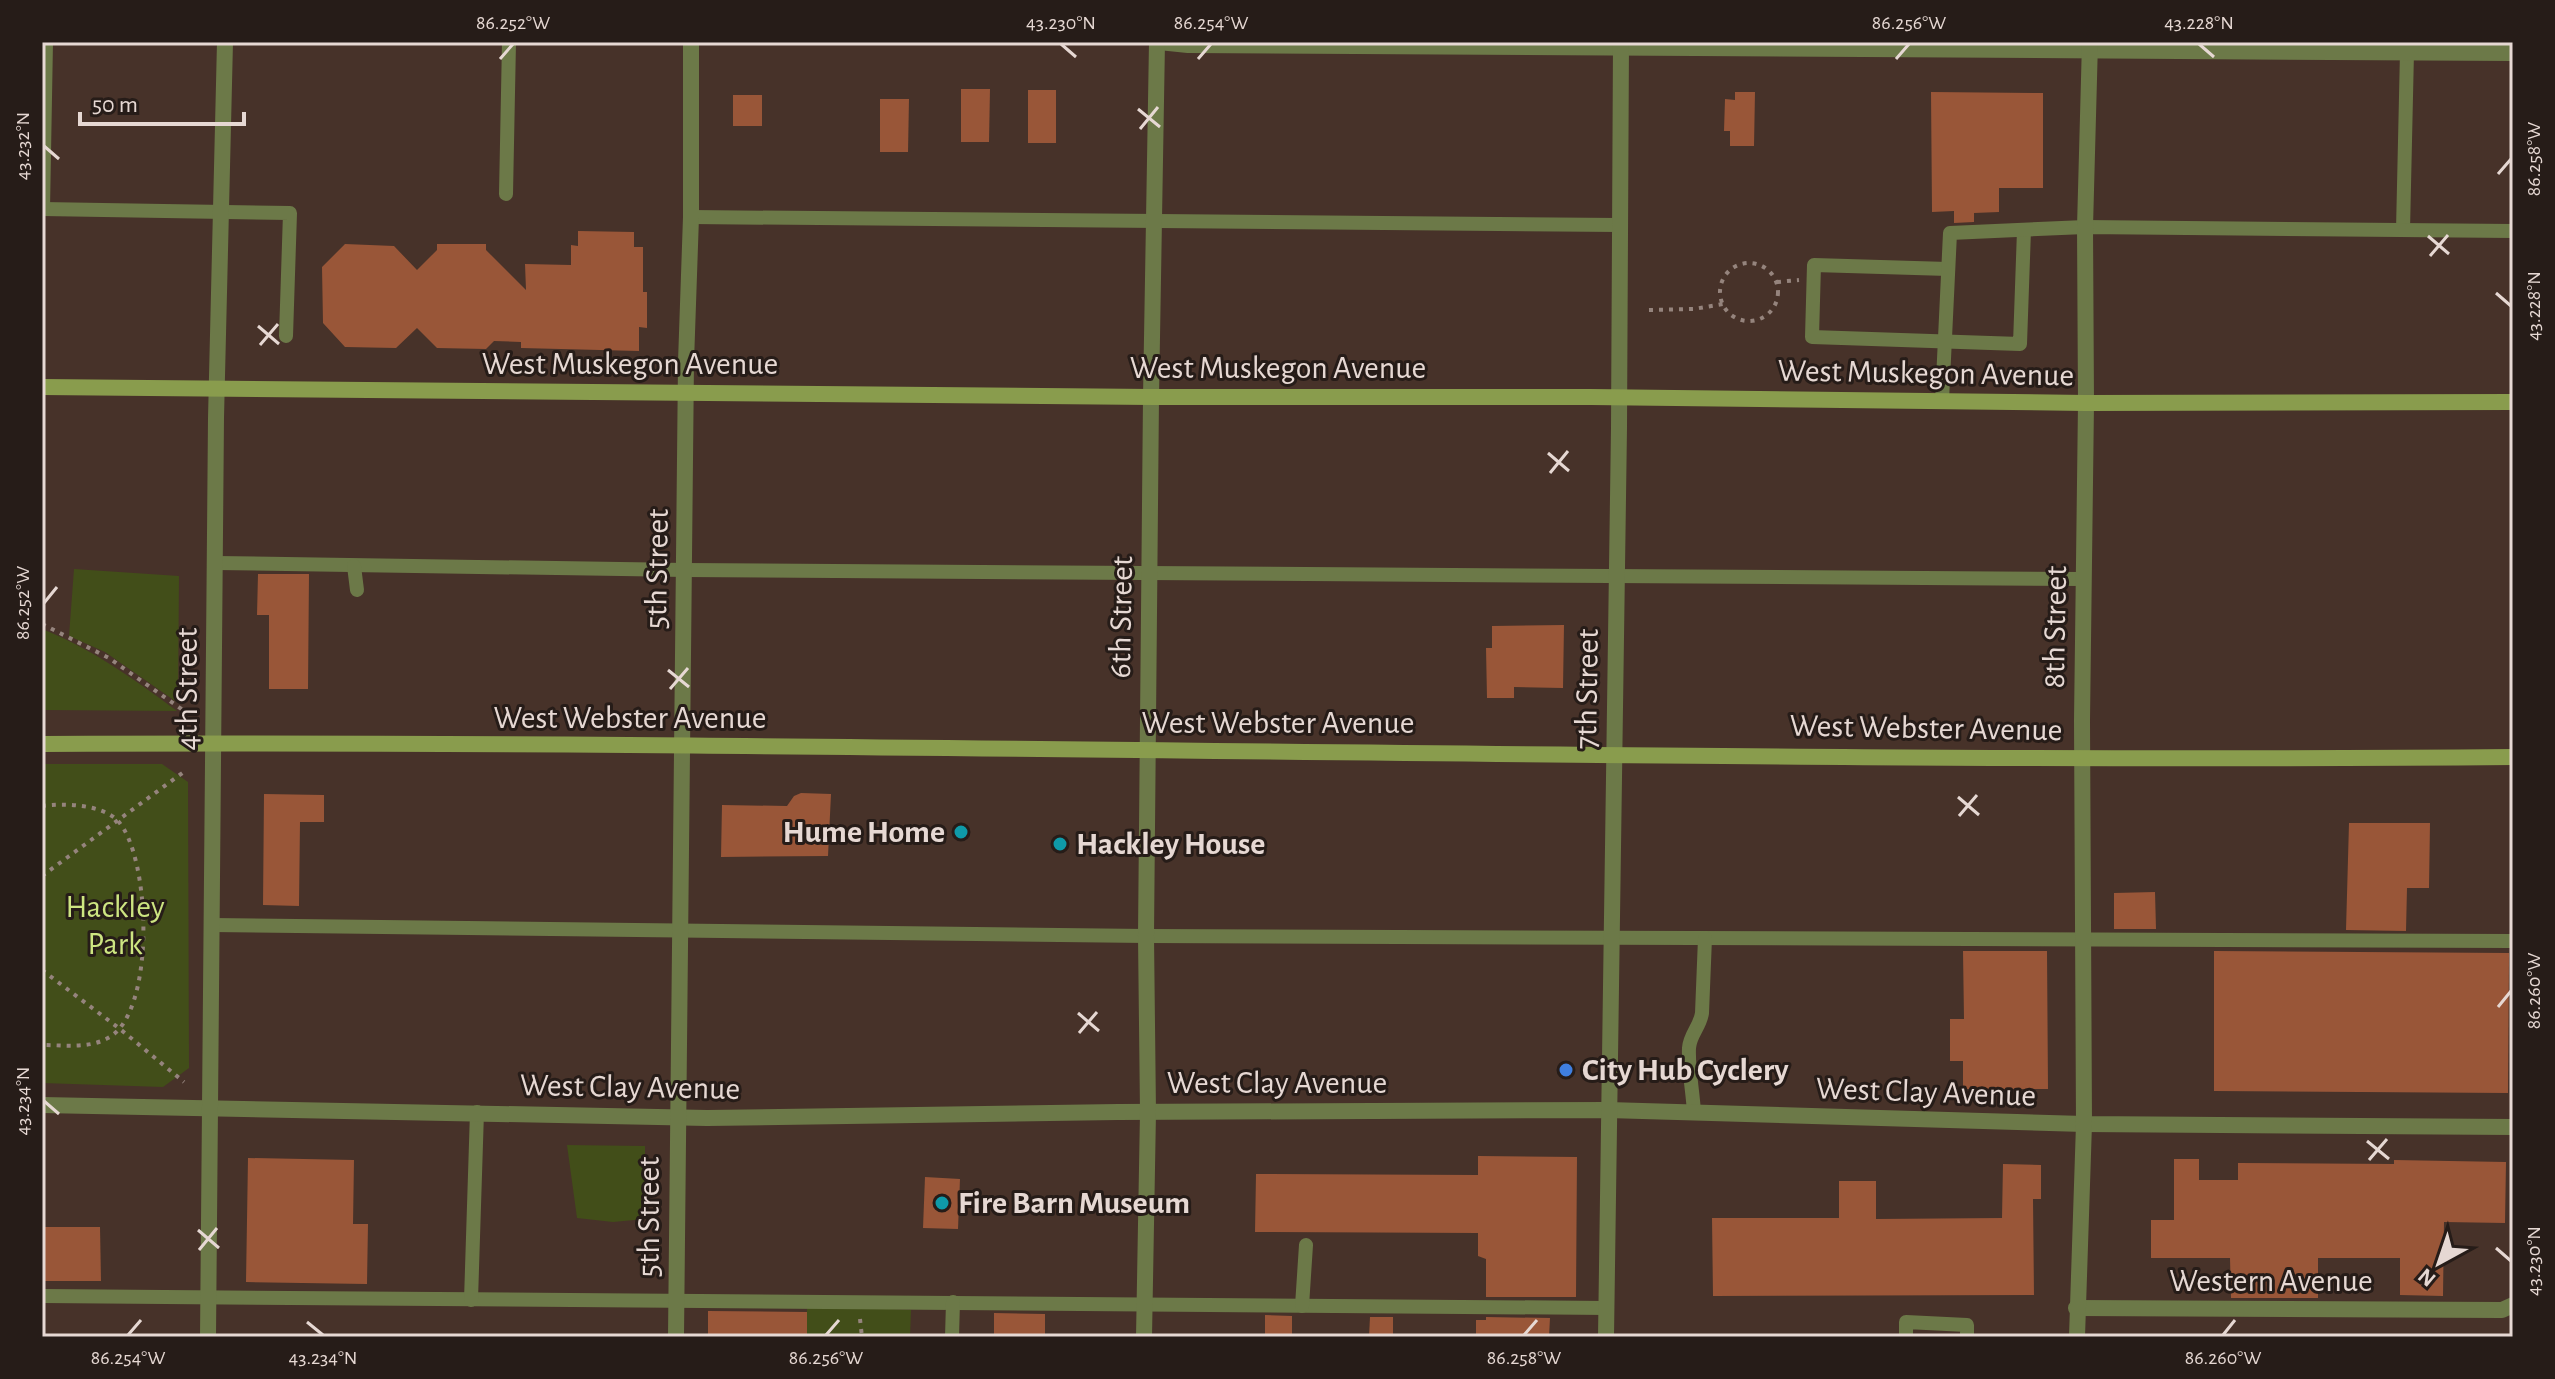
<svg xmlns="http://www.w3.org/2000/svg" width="2555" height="1379" font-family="'Alegreya Sans',sans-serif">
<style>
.green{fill:#424e19}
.building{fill:#995638}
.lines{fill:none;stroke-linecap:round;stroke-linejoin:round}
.path{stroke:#95847d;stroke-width:4;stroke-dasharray:4 6;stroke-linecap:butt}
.service{stroke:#6c7948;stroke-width:14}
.minor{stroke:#6c7948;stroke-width:16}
.secondary{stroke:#899c4d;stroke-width:16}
.ticks{fill:none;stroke:#e6d8d3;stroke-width:3}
.culture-dot{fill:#0f9aa8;stroke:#261c18;stroke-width:3}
.shop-dot{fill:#3f7fe0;stroke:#261c18;stroke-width:3}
.labels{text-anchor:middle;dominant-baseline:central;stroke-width:6;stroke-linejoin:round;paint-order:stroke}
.street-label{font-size:32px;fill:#e6d8d3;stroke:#261c18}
.poi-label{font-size:32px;font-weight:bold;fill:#e6d8d3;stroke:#261c18;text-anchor:start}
.park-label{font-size:32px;fill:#cde581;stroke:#261c18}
.neatline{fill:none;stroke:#e6d8d3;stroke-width:3}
.ticks-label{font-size:20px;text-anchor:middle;fill:#e6d8d3}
</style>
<rect width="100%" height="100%" fill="#473229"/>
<!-- green -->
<g class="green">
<path d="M74 569 179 576 178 703 105 652 69 636Z"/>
<path d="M42 629C91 648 135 680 177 711L42 710Z"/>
<path d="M42 764H162L188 782 189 1068 163 1087 42 1083Z"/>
<path d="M567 1145 645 1146V1219L613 1222 577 1218Z"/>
<path d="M807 1305 911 1310 910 1337H807Z"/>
</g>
<!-- building -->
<g class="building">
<path d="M961 89H990L989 142H961Z"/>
<rect x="1028" y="90" width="28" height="53"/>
<path d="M1735 92H1755L1754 146H1730V131H1724L1725 99 1735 100Z"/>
<path d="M1931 92 2043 93V188H1999V212L1974 213V222L1954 223V211L1932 212Z"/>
<rect x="733" y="95" width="29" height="31"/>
<path d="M880 99H909L908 152H880Z"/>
<path d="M578 231 634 232V247H643V292H647V328L639 327V351L521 348V342L494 341 486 349 437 348 417 328 396 348 345 347 323 323 322 267 345 244 394 246 417 270 437 250V244H486V250L526 290 525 264 571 265V245L578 246Z"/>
<path d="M258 574H309L308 689H269V615H257Z"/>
<path d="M1564 625 1563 688 1514 687V698H1487L1486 648H1492V626Z"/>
<path d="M801 793 831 794 828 856 721 857 722 805 787 806 794 796Z"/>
<path d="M264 794 324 795V822H300L299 906 263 905Z"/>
<path d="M2349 823H2430L2429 888H2407L2406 931 2346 930Z"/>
<path d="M2155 892 2156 929H2114V893Z"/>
<path d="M1963 951H2047L2048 1089H1963V1061H1950V1019H1964Z"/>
<path d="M2214 951 2509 953 2508 1093 2214 1091Z"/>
<path d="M1478 1156 1577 1157 1576 1297H1486V1259L1478 1256V1233L1255 1232 1256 1174 1478 1175Z"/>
<path d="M248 1158 354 1160 353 1224H368L367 1284 246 1282Z"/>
<path d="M2174 1159H2199V1180H2238V1163L2394 1164V1160L2506 1162 2505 1223 2444 1222 2443 1296 2400 1295V1258H2318V1298H2231L2230 1258H2151V1220H2174Z"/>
<path d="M2003 1164 2041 1165V1199H2033L2034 1295 1713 1296 1712 1218H1839V1181H1876V1219L2002 1218Z"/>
<path d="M925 1177 960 1179 958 1229 923 1228Z"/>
<path d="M42 1227H100L101 1281H42Z"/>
<path d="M708 1311 807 1312V1337H708Z"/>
<path d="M994 1313 1045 1314V1337H994Z"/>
<path d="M1265 1315 1292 1316V1337H1265Z"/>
<path d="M1370 1317H1393V1337H1369Z"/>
<path d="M1486 1317 1550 1318 1549 1337H1476V1320H1486Z"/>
</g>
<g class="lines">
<!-- path -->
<g class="path">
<circle cx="1749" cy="292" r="29"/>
<path d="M1777 282 1799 280"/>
<path d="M1649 310 1694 309 1723 304"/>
<path d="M42 624 109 658 187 713"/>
<path d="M42 806C63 803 102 804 118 821 151 857 156 1013 108 1038 88 1049 64 1045 42 1045"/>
<path d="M42 876 185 771"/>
<path d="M42 970 120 1029 184 1082"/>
<path d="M860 1319 862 1337"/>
</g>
<!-- service -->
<g class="service">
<path d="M506 194 509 42"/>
<path d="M42 209 290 213 286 336"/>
<path d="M43 209 46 42"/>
<path d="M691 217 1619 225"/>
<path d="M2403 230 2407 52"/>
<path d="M1948 269 1814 265 1812 337 2020 344 2024 230"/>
<path d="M1942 401 1950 233 2085 227 2513 231"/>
<path d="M216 563 685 570 2083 579"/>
<path d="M354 566 357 590"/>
<path d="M212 925 1146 936 2513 941"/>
<path d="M1694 1113C1693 1092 1688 1069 1689 1048 1690 1034 1700 1027 1702 1013L1705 938"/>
<path d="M42 1296 1607 1308"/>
<path d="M471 1300 477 1112"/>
<path d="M1302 1306 1306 1245"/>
<path d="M952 1337 953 1302"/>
<path d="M1906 1337V1322L1967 1325V1337"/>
</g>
<!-- minor -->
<g class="minor">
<path d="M1159 42 1188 45 2513 53"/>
<path d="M42 1105 707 1118 1118 1112 1608 1110 2084 1124 2513 1127"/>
<path d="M2076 1308 2502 1310 2513 1305"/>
<path d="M208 1337 216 418 225 42"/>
<path d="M676 1337 686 362 691 217V42"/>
<path d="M1144 1337 1148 1112 1146 936 1151 397 1157 42"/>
<path d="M1606 1337 1619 428 1621 42"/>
<path d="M2077 1337 2084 1124 2082 721 2086 403 2085 227 2090 42"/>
</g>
<!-- secondary -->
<g class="secondary">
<path d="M42 387 1151 397H1591L2086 403 2513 402"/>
<path d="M42 744C866 740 1689 764 2513 757"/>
</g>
</g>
<!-- ticks -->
<path class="ticks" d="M1061 44 1076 57M2199 44 2214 57M500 59 513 44M1198 59 1211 44M1896 59 1909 44M1138 109 1160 127M1140 129 1158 107M44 146 59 159M2498 174 2511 159M2428 236 2449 254M2430 256 2448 235M2496 293 2511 306M258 326 279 344M260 345 278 324M1548 453 1569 471M1550 473 1568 451M44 603 57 587M668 670 689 687M670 689 688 668M1958 797 1979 815M1959 816 1977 795M2498 1007 2511 991M1078 1013 1099 1031M1079 1033 1097 1012M44 1101 59 1114M2367 1141 2389 1159M2369 1160 2387 1139M198 1230 219 1248M2496 1248 2511 1261M199 1250 217 1228M307 1322 323 1335M128 1335 141 1320M826 1335 839 1320M1524 1335 1537 1320M2223 1335 2235 1320"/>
<!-- markers -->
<g class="culture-dot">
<circle cx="961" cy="832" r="8"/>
<circle cx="1060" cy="844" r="8"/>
<circle cx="942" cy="1203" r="8"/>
</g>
<circle class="shop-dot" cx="1566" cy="1070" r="8"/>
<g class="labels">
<!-- street labels -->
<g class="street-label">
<text x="630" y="364">West Muskegon Avenue</text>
<text x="1278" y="368">West Muskegon Avenue</text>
<text transform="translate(1926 373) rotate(1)">West Muskegon Avenue</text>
<text transform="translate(657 569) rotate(-89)">5th Street</text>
<text transform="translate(1121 617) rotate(-89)">6th Street</text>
<text transform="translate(2055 627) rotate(-89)">8th Street</text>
<text transform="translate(187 689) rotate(-90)">4th Street</text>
<text transform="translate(1587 689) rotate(-89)">7th Street</text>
<text x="630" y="718">West Webster Avenue</text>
<text x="1278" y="723">West Webster Avenue</text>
<text transform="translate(1926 728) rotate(1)">West Webster Avenue</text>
<text x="1277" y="1083">West Clay Avenue</text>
<text transform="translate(630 1087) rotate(1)">West Clay Avenue</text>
<text transform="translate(1926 1092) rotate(2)">West Clay Avenue</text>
<text transform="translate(649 1217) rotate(-90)">5th Street</text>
<text x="2271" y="1281">Western Avenue</text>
</g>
<!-- poi labels -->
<g class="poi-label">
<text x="945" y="832" text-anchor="end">Hume Home</text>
<text x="1076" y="844">Hackley House</text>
<text x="1582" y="1070">City Hub Cyclery</text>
<text x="958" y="1203">Fire Barn Museum</text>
</g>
<!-- park labels -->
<g class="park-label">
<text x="115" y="907">Hackley<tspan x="115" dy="37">Park</tspan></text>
</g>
</g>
<!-- border -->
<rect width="2555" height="1379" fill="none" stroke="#261c18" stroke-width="88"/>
<!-- north arrow -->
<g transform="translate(2439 1263) rotate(220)" stroke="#261c18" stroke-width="6" paint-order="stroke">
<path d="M0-6L14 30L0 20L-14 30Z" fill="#e6d8d3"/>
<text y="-12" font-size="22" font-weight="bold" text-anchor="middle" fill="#e6d8d3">N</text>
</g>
<!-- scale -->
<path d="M80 112v12h164v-12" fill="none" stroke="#e6d8d3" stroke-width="4"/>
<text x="92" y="112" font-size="24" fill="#e6d8d3" stroke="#261c18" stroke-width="6" paint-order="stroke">50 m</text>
<rect x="44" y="44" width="2467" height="1291" class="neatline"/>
<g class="ticks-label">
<text x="513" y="29">86.252°W</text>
<text x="1061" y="29">43.230°N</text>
<text x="1211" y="29">86.254°W</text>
<text x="1909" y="29">86.256°W</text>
<text x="2199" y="29">43.228°N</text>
<text transform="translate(22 146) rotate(-90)" y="7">43.232°N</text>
<text transform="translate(2533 159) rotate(-90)" y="7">86.258°W</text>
<text transform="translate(2533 306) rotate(-90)" y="7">43.228°N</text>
<text transform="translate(22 603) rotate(-90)" y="7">86.252°W</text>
<text transform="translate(2533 991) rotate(-90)" y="7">86.260°W</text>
<text transform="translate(22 1101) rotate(-90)" y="7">43.234°N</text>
<text transform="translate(2533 1261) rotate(-90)" y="7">43.230°N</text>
<text x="128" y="1364">86.254°W</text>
<text x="323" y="1364">43.234°N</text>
<text x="826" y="1364">86.256°W</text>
<text x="1524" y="1364">86.258°W</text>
<text x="2223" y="1364">86.260°W</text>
</g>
</svg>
